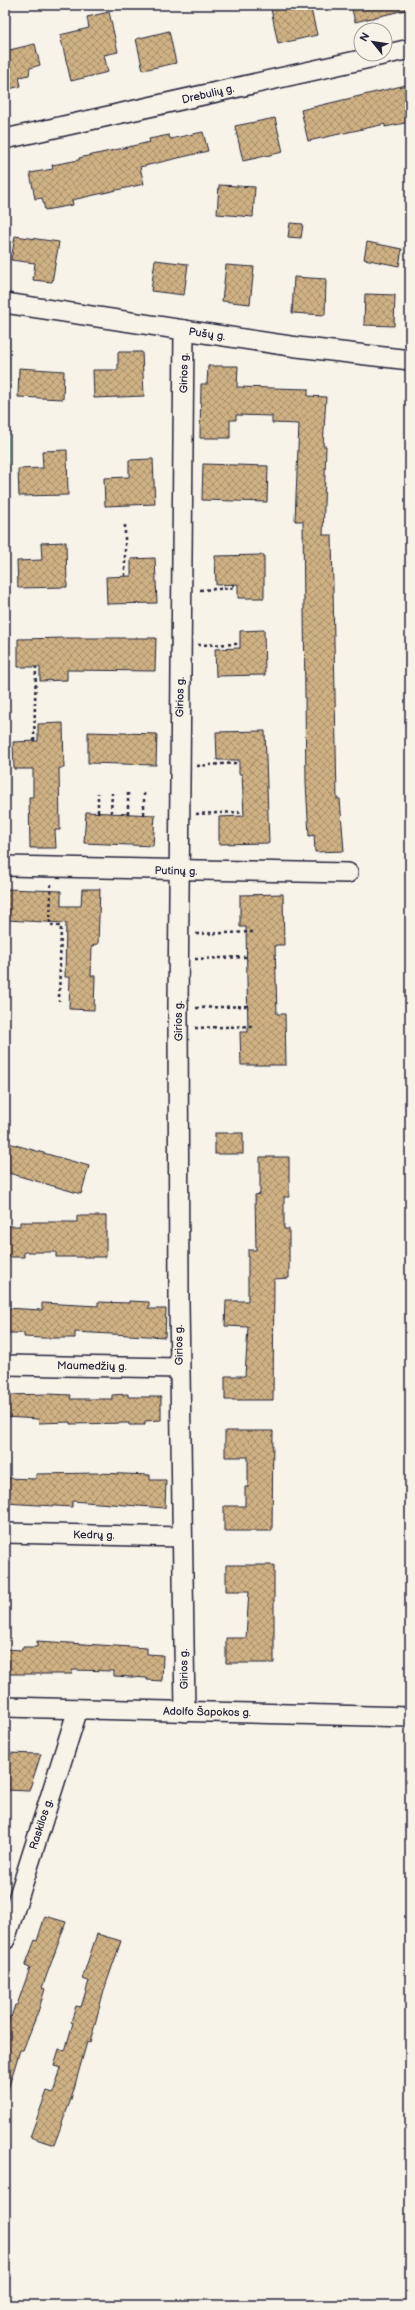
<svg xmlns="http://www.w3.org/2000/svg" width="415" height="2310" font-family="'Balsamiq Sans',sans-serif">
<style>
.grass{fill:url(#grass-dots);stroke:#62877a}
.building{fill:url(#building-cross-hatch);stroke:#22223b}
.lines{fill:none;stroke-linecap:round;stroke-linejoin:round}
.minor-casing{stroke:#22223b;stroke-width:22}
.path{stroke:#22223b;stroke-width:2.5;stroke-dasharray:3 3;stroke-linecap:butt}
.minor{stroke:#f7f3e8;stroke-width:19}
.labels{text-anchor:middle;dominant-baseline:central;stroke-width:4;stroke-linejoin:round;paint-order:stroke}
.street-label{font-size:11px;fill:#22223b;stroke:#f7f3e8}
</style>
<defs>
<pattern id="grass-dots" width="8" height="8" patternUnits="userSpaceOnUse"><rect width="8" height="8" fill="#a3ecba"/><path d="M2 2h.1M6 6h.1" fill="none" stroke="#8ccaa1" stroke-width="1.8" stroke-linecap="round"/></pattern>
<pattern id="building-cross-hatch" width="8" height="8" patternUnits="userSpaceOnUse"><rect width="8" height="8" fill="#cfb284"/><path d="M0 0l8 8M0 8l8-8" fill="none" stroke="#a8906d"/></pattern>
</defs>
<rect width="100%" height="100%" fill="#f7f3e8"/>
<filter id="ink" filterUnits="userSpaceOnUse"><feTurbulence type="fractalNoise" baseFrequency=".025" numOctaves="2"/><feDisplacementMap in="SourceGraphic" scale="8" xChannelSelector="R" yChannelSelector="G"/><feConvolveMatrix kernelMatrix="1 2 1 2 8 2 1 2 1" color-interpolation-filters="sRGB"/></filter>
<g filter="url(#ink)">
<!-- grass -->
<path class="grass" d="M5 311 9 312 7 858H5Z"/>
<!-- building -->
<g class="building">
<path d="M289 5H310L317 35 278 44 271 9Z"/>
<path d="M351 5H405V10L355 22Z"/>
<path d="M109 12 118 52 104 55 108 72 71 81 60 35 89 28 87 17Z"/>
<path d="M169 31 176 63 143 70 136 39Z"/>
<path d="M35 44 40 65 30 68 29 75 19 77 21 86 5 90V51Z"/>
<path d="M410 84V122L385 127V124L308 141 301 110Z"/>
<path d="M275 118 283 152 243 161 235 126Z"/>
<path d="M203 132 208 151 140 167 144 184 72 200 73 205 45 210 42 198 35 199 30 173 53 169 52 165 79 160V158L150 142 149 139 169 135 170 139Z"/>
<path d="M219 185 255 187 253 217 217 214Z"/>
<path d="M290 223 303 224 301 238 288 237Z"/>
<path d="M15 236 59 242 52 282 33 280 35 263 11 260Z"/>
<path d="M367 242 402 249 399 266 364 259Z"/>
<path d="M155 260 188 264 184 295 151 291Z"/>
<path d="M226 265 254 267 250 304 222 301Z"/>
<path d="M294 277 326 279 325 315 292 313Z"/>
<path d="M365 294 395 295 394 326 364 325Z"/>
<path d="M118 352H142L144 396 94 398 93 370H118Z"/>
<path d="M208 366H238L237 387 308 389V396L326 397 323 446H326L323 535H332L337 799H340L344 851 315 852 314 835 309 836 306 783 303 521H295L299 424 272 423V416L236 415V420H230V438H200L201 384H207Z"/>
<path d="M19 368 64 371 63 399 18 397Z"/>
<path d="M67 450 68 495 19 496 18 469 43 468 42 451Z"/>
<path d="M153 459 155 504 105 506 104 478 129 477V460Z"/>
<path d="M203 464 268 466 267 502 202 500Z"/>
<path d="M66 542 67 587 18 588 17 561 42 560 41 543Z"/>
<path d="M264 555V598H238V584L216 585 215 556Z"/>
<path d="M155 558 157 603 107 604 106 577 131 576V559Z"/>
<path d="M264 630 265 675 216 676 215 649 240 648V631Z"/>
<path d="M66 638H156L155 671 67 670V680L40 681V667H18V639Z"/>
<path d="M63 723 64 768H59L60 830H55L56 848H30L29 797H33V769H14L13 742 38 741V724Z"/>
<path d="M265 731 269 843 219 844V817L244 816 242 774H239V760H217L216 732Z"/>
<path d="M88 732 157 734 156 765 88 763Z"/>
<path d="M86 812 155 815 153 846 84 843Z"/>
<path d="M5 889 61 891V906H81L82 889H100L98 944 92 946 91 976H95L94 1010 69 1009 70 977H65L66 923 5 920Z"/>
<path d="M283 894 284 945H275L277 1014H285L286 1065H241L240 1032H248L246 927H240V895Z"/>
<rect x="215" y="1133" width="28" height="21"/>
<path d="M5 1142 89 1166 81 1194 5 1172Z"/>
<path d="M260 1157H289V1197H284V1229H289V1278L274 1279 273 1400H225V1376H245L248 1327 225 1326 226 1301H248V1250H256L255 1195 260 1194Z"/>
<path d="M77 1216H106V1257H56V1252H24V1257H5V1226H20V1222H77Z"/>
<path d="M129 1301 149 1302V1309H166L165 1337 75 1332V1338H43L24 1337V1333H5V1308L42 1310V1303L98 1306V1302L129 1303Z"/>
<path d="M48 1394 71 1395 70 1399H112V1395L128 1394V1397H161V1420L145 1421V1425H129V1423L70 1424V1422L39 1423 38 1419 5 1417V1395Z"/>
<path d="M225 1431H273L272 1531H224V1506H245V1487H248V1457H225Z"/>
<path d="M98 1473 150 1475V1480H166L165 1508 72 1501V1507L5 1503V1478L36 1479V1474Z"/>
<path d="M226 1565H274V1663H226V1638H246L249 1591H226Z"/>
<path d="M37 1641 147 1648V1654L163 1655 162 1681 147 1680V1678L114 1676V1671L72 1670V1674H5V1649L22 1650V1647H37Z"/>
<path d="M5 1753 41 1754 29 1791 5 1790Z"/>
<path d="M45 1916 66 1922 42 1988 45 1989 38 2012 23 2050H20L8 2089H5V2032L10 2016 11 2017 15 2005H17L30 1968 25 1966 35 1940 37 1941Z"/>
<path d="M97 1934 121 1941 104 1990 90 2043 87 2042 71 2099 54 2145 30 2137 47 2091 53 2093 61 2068 54 2066 59 2049 65 2051 73 2023 71 2022 76 2006 81 2007 89 1981 82 1979Z"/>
</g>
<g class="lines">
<defs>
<g id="minor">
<path d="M5 139 410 49"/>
<path d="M5 303 297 347 410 360"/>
<path d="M184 330 178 1009 179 1303 185 1712"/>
<path d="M5 866 348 873"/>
<path d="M5 1365 179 1368"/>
<path d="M5 1533 182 1537"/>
<path d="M5 1707 410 1717"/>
<path d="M5 1940 78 1709"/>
</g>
</defs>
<!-- minor casing -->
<use href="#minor" class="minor-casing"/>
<!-- path -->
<g class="path">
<path d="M125 576V524"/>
<path d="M200 590 234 588 233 584"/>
<path d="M198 645 236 644V648"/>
<path d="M34 741 36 667"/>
<path d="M197 766 235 763V760"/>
<path d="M144 793V814"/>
<path d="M98 812V793"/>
<path d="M111 813 112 793"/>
<path d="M128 814V793"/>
<path d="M196 814 239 812 240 816"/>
<path d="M51 884 50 925 61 926 59 1001"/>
<path d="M196 934 253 932"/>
<path d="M195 959 246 957"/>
<path d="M196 1008 247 1006"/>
<path d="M195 1028 252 1026"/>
</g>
<!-- minor -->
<use href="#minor" class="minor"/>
</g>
</g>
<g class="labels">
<!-- street labels -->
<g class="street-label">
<text transform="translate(208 94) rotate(-13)">Drebulių g.</text>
<text transform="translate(207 334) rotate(8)">Pušų g.</text>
<text transform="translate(184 373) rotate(-89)">Girios g.</text>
<text transform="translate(180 697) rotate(-89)">Girios g.</text>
<text transform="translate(176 871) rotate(1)">Putinų g.</text>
<text transform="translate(178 1021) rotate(-90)">Girios g.</text>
<text transform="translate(179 1345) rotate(-91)">Girios g.</text>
<text transform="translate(92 1366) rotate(1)">Maumedžių g.</text>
<text transform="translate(94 1535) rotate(1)">Kedrų g.</text>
<text transform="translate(184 1669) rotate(-91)">Girios g.</text>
<text transform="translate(207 1712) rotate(1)">Adolfo Šapokos g.</text>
<text transform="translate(41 1824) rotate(-72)">Raskilos g.</text>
</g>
</g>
<!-- margin -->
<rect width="415" height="2310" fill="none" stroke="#f7f3e8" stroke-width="20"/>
<rect x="10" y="10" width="395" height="2290" fill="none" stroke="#22223b" stroke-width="1.5" filter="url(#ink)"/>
<!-- north arrow -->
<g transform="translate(373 42) rotate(300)"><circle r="19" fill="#f7f3e8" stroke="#a29fa3"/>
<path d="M0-3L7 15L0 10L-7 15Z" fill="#22223b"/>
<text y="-6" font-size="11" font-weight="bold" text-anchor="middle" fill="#22223b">N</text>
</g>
</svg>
